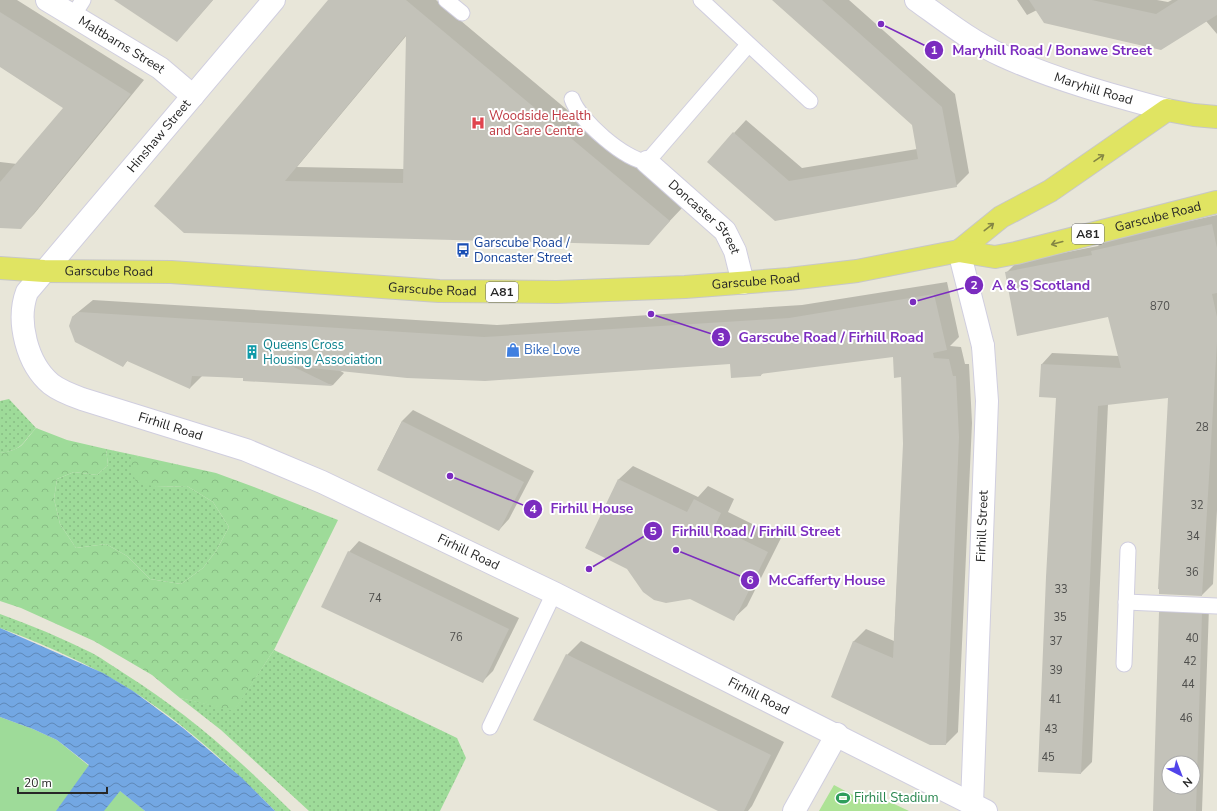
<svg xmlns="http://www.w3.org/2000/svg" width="1217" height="811" font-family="'Nunito Sans',sans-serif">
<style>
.grass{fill:url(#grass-dots)}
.forest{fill:url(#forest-crowns)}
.park{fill:#9edb99}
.pitch{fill:#ade295}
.water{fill:url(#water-waves)}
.shadow{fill:#0003;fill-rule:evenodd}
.building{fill:#c3c2b9;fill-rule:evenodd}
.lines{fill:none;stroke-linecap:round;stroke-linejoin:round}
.service-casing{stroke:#d0cedf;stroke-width:17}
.pedestrian-casing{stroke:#d0cedf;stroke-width:24}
.minor-casing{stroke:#d0cedf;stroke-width:24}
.tertiary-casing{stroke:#d0cedf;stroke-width:24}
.primary-casing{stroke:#c7c7c7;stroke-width:24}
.service{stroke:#fff;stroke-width:15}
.pedestrian{stroke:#fff;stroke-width:22}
.minor{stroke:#fff;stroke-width:22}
.tertiary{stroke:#fff;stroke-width:22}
.primary{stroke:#e0e462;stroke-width:22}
.oneway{stroke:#848644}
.labels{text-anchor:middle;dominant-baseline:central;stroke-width:4;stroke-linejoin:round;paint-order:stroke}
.number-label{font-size:11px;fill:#4e4e4c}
.shield{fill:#fff;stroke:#686868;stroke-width:1}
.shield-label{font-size:12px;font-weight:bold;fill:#272727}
.street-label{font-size:13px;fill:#272727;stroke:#fff}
.health-label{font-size:13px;fill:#be3a42;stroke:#fff;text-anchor:start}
.transit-label{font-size:13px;fill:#164399;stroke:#fff;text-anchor:start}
.culture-label{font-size:13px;fill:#0d838f;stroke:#fff;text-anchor:start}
.shop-label{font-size:13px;fill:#366cbe;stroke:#fff;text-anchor:start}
.leisure-label{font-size:13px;fill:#27864d;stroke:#fff;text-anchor:start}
.leader{fill:none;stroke:#7b2cbf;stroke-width:1.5}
.callout-dot{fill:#7b2cbf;stroke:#fff;stroke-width:1.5}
.mark-label{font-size:12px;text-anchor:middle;font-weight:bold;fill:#fff}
.callout-label{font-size:14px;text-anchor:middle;font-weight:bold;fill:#7b2cbf;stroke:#fff;stroke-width:4;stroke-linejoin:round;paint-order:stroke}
</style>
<defs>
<pattern id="grass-dots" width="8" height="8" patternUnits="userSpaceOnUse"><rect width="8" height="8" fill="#9edb99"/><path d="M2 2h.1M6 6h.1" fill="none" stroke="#88bc84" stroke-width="1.8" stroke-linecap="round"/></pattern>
<pattern id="forest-crowns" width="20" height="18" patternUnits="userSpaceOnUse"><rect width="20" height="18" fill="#9edb99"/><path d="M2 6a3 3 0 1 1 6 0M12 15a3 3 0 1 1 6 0" fill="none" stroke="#88bc84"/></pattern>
<pattern id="water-waves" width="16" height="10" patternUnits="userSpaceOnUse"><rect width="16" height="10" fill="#73a7e3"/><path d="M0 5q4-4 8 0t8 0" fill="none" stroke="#5e88b8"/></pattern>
</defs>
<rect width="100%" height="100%" fill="#e8e6d9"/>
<!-- grass -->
<g class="grass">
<path d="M9 399 36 428C22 443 23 450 0 453V401Z"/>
<path d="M106 449 139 456 130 460 156 487 187 486 213 502 229 527 216 551 203 568 181 584 150 579 127 556 106 544 76 548 60 524 54 499 57 479 74 472 97 475 108 465Z"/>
<path d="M0 614C31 625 62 638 92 653 103 659 114 667 125 674 186 712 240 760 291 811H275C231 767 184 723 131 690 93 666 42 643 0 628Z"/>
<path d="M274 650 457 738 466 758 440 811H309L221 730 180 698 234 710Z"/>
</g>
<!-- forest -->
<path class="forest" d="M36 428 67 440 106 449 108 465 97 475 74 472 57 479 54 499 60 524 76 548 106 544 127 556 150 579 181 584 203 568 216 551 229 527 213 502 187 486 156 487 136 482 131 469 130 459 139 456 216 473 254 487 338 520 274 650 234 711 180 698 152 675 94 641 21 608 0 601V453C24 449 21 445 36 428Z"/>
<!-- park -->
<path class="park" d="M0 717 33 729 57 740 145 811H0Z"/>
<!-- pitch -->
<path class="pitch" d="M834 785 868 803 873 794 909 811H819Z"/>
<!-- water -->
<path class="water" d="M0 628 103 673 133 691 183 728 242 778 275 811H145L120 791 104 811H56L89 765 57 740 33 729 0 717Z"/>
<!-- shadow -->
<g class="shadow">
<path d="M0 0H17L144 80 34 214 20 228 0 227V162L17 164 65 108 0 65Z"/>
<path d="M126 0H213L177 41Z"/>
<path d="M329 0H436L683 207 648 244 185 232ZM407 35 404 169 297 167Z"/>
<path d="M773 0H849L955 94 969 173 956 186 776 219 734 133 746 120 802 168 917 149 913 124Z"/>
<path d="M1017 0H1157L1168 2 1172 0H1217V34L1206 21 1037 10 1027 15Z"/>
<path d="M1217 215V510L1213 584 1202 595 1169 396 1108 404 1092 762 1081 773 1058 397 1040 396 1042 364 1052 353 1119 356 1109 316 1006 273 1017 262 1098 246 1103 240Z"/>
<path d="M947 282 959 337 950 346 961 347 965 364H969L972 423 958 732 946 744 853 642 866 629 894 641 904 444 902 376 893 356 764 372 761 375 731 363 337 369 344 373 333 385 203 375 190 388 128 360 123 366 72 317 93 300 497 325 802 305Z"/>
<path d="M413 410 534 471 509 519 499 530 378 469 402 421Z"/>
<path d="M633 466 698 497 708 486 734 499 728 512 781 538 747 606 733 619 586 548 619 479Z"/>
<path d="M359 541 519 618 493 671 482 682 349 552Z"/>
<path d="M1167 606 1209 607 1202 811H1154L1160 613ZM1169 763H1193V787H1169Z"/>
<path d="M581 641 784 742 752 806 748 811H720L567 655Z"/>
</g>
<!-- building -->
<g class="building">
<path d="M114 0H213L177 42Z"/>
<path d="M328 0H406L670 221 649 245 184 233 154 206ZM406 35 403 183 285 181Z"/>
<path d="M772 0H822L942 107 957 187 775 221 707 162 733 132 789 181 918 159 912 125Z"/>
<path d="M1029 0H1092L1156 14 1178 0H1217V15L1161 50 1044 23Z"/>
<path d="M0 12 131 94 21 229 0 228V182L63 108 0 67Z"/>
<path d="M1212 224 1217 248V293L1212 294 1217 317V342L1202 596 1159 594V589H1158L1168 398 1098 406 1081 774 1038 772 1046 577 1056 398 1039 397 1041 364 1121 368 1108 317 1017 336 1005 272 1092 255 1091 251Z"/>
<path d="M934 294 947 350 933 353 934 358 949 359 953 376H956L959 437 946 745H930L831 697 853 641 893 658 903 444 901 377 894 378 893 357 761 374V376L731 378 730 364 485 381 407 378 292 366 333 386 243 381V378L192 376 190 389 127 361 123 367 75 342 69 326 72 317 79 312 484 337 789 318Z"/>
<path d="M402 421 524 482 499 531 377 470Z"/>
<path d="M618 479 687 512 694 499 721 513 715 526 768 552 734 621 690 599 666 603 654 600 643 592 627 569 585 548Z"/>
<path d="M348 551 509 629 483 683 321 607Z"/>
<path d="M1159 612 1202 614 1196 811H1153ZM1169 763H1193V787H1169Z"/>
<path d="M566 654 771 755 744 811H718L533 720Z"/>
</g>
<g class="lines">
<defs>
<g id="service">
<path d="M446 0 462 13"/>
<path d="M701 0 810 101"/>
<path d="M73 16 83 0"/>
<path d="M572 99C579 120 625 160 647 162L748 45"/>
<path d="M1126 602 1217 606"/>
<path d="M1124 664 1128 550"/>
<path d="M490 727 554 593"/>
</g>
<path id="pedestrian" d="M959 251 983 346"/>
<g id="minor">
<path id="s1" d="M47 0 160 68 193 96"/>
<path id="s2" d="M274 0 27 292C16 321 27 364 51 384 60 391 71 395 82 399L246 450 322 482 554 593 986 811"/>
<path id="s3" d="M647 162 725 231 735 251 743 283"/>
<path id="s4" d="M972 804 987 401 983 346"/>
<path d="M794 811 837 734"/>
</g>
<g id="tertiary">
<path id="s5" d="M916 0C944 20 972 42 1003 56 1056 80 1111 95 1167 110"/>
</g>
<g id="primary">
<path d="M959 251 1001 217 1050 191 1167 110 1194 115 1217 117"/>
<path id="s6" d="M0 268 44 271 171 272 439 291 557 292 685 287 789 279 857 271 959 251 995 257 1016 253 1217 202"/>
</g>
</defs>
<!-- service casing -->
<use href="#service" class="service-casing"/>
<!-- pedestrian casing -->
<use href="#pedestrian" class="pedestrian-casing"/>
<!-- minor casing -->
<use href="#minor" class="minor-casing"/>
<!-- tertiary casing -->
<use href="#tertiary" class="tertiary-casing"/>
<!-- primary casing -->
<use href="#primary" class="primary-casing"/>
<!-- service -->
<use href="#service" class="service"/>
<!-- pedestrian -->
<use href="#pedestrian" class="pedestrian"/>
<!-- minor -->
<use href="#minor" class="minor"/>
<!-- tertiary -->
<use href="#tertiary" class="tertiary"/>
<!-- primary -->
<use href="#primary" class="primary"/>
</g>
<!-- one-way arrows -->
<defs><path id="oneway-shaft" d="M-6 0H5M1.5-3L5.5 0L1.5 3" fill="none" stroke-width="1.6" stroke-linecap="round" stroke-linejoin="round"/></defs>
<g class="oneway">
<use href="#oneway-shaft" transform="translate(1099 158) rotate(-34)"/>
<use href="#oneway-shaft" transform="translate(989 227) rotate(-38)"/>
<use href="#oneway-shaft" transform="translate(1057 243) rotate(165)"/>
</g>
<!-- icons -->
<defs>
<symbol id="hospital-bare" viewBox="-9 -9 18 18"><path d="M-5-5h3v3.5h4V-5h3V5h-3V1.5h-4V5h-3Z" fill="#e0444e" stroke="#fff" stroke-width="2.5" paint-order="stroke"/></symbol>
<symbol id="bus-bare" viewBox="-9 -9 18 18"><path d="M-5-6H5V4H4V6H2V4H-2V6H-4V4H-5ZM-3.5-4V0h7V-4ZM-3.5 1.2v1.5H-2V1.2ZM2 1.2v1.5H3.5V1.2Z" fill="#1a4fb4" stroke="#fff" stroke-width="2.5" paint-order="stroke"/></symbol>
<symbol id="shop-bare" viewBox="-9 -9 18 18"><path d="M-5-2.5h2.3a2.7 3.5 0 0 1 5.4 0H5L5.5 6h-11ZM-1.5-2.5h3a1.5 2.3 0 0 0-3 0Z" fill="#3f7fe0" stroke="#fff" stroke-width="2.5" paint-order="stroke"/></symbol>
<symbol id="building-bare" viewBox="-9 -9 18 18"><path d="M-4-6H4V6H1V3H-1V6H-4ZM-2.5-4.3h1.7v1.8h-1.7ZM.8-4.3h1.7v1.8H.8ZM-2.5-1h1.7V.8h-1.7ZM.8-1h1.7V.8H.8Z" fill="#0f9aa8" stroke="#fff" stroke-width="2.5" paint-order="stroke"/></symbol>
<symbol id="stadium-bare" viewBox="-9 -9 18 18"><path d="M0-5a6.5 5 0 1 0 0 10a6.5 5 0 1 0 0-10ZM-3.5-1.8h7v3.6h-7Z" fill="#2e9e5b" stroke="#fff" stroke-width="2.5" paint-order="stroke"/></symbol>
</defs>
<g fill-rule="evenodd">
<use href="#hospital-bare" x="468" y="113" width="20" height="20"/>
<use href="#bus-bare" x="453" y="240" width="20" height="20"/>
<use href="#shop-bare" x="503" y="340" width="20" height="20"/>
<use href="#building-bare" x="242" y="342" width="20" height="20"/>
<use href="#stadium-bare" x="833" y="788" width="20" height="20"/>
</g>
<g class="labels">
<!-- number labels -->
<g class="number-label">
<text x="1160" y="306">870</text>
<text x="1202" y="427">28</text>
<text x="1197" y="505">32</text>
<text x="1193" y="536">34</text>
<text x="1192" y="572">36</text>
<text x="1061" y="589">33</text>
<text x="375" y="598">74</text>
<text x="1060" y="617">35</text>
<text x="456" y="637">76</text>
<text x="1192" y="638">40</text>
<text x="1056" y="641">37</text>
<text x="1190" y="661">42</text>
<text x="1056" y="670">39</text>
<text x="1188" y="684">44</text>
<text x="1055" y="699">41</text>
<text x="1186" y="718">46</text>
<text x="1051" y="729">43</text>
<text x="1048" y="757">45</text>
</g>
<!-- shield labels -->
<g class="shield">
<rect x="1072" y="224" width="32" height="20" rx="3"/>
<rect x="486" y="282" width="32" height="20" rx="3"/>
</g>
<g class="shield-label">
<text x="1088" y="234">A81</text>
<text x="502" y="292">A81</text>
</g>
<!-- street labels -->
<g class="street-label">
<text stroke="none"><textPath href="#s1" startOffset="87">Maltbarns Street</textPath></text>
<text stroke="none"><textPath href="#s5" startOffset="200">Maryhill Road</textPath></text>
<text transform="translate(159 136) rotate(-50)">Hinshaw Street</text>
<text stroke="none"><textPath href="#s6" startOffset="1167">Garscube Road</textPath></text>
<text stroke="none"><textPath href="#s3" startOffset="80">Doncaster Street</textPath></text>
<text stroke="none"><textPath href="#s6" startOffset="109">Garscube Road</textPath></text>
<text stroke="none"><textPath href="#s6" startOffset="757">Garscube Road</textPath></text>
<text stroke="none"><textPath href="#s6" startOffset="433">Garscube Road</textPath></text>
<text stroke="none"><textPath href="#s2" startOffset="610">Firhill Road</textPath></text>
<text stroke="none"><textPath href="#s4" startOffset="278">Firhill Street</textPath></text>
<text stroke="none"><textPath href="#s2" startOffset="934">Firhill Road</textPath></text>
<text stroke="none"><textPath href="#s2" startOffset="1258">Firhill Road</textPath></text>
</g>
<!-- health labels -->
<g class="health-label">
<text x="489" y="116">Woodside Health<tspan x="489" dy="15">and Care Centre</tspan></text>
</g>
<!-- transit labels -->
<g class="transit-label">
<text x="474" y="243">Garscube Road /<tspan x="474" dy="15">Doncaster Street</tspan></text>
</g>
<!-- culture labels -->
<g class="culture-label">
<text x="263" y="345">Queens Cross<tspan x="263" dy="15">Housing Association</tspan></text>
</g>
<!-- shop labels -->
<g class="shop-label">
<text x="524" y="350">Bike Love</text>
</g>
<!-- leisure labels -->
<g class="leisure-label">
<text x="854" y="798">Firhill Stadium</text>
</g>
</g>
<!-- callouts -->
<path class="leader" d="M881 24L934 50M913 302L974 285M651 314L721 337M450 476L533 509M589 569L653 531M676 550L750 580"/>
<g class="callout-dot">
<circle cx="881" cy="24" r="4"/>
<circle cx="913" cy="302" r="4"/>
<circle cx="651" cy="314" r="4"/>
<circle cx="450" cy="476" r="4"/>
<circle cx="589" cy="569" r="4"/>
<circle cx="676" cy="550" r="4"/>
<circle cx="934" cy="50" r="10"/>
<circle cx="974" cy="285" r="10"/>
<circle cx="721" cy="337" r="10"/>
<circle cx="533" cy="509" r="10"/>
<circle cx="653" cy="531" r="10"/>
<circle cx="750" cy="580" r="10"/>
</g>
<g class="mark-label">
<text x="934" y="54">1</text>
<text x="974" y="289">2</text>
<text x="721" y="341">3</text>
<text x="533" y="513">4</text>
<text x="653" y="535">5</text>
<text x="750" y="584">6</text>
</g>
<g class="callout-label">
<text x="1052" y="55">Maryhill Road / Bonawe Street</text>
<text x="1041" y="290">A &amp; S Scotland</text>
<text x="831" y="342">Garscube Road / Firhill Road</text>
<text x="592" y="513">Firhill House</text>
<text x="756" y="536">Firhill Road / Firhill Street</text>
<text x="827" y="585">McCafferty House</text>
</g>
<!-- north arrow -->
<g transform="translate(1181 775) rotate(138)"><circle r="19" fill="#ffffff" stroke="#a9a9a9"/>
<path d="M0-3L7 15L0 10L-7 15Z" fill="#5144ea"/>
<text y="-6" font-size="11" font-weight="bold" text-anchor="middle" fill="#272727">N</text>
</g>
<!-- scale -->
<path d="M18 787v6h89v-6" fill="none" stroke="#272727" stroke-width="2"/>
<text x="24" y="787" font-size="12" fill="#272727" stroke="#ffffff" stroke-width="3" paint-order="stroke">20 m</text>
</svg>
